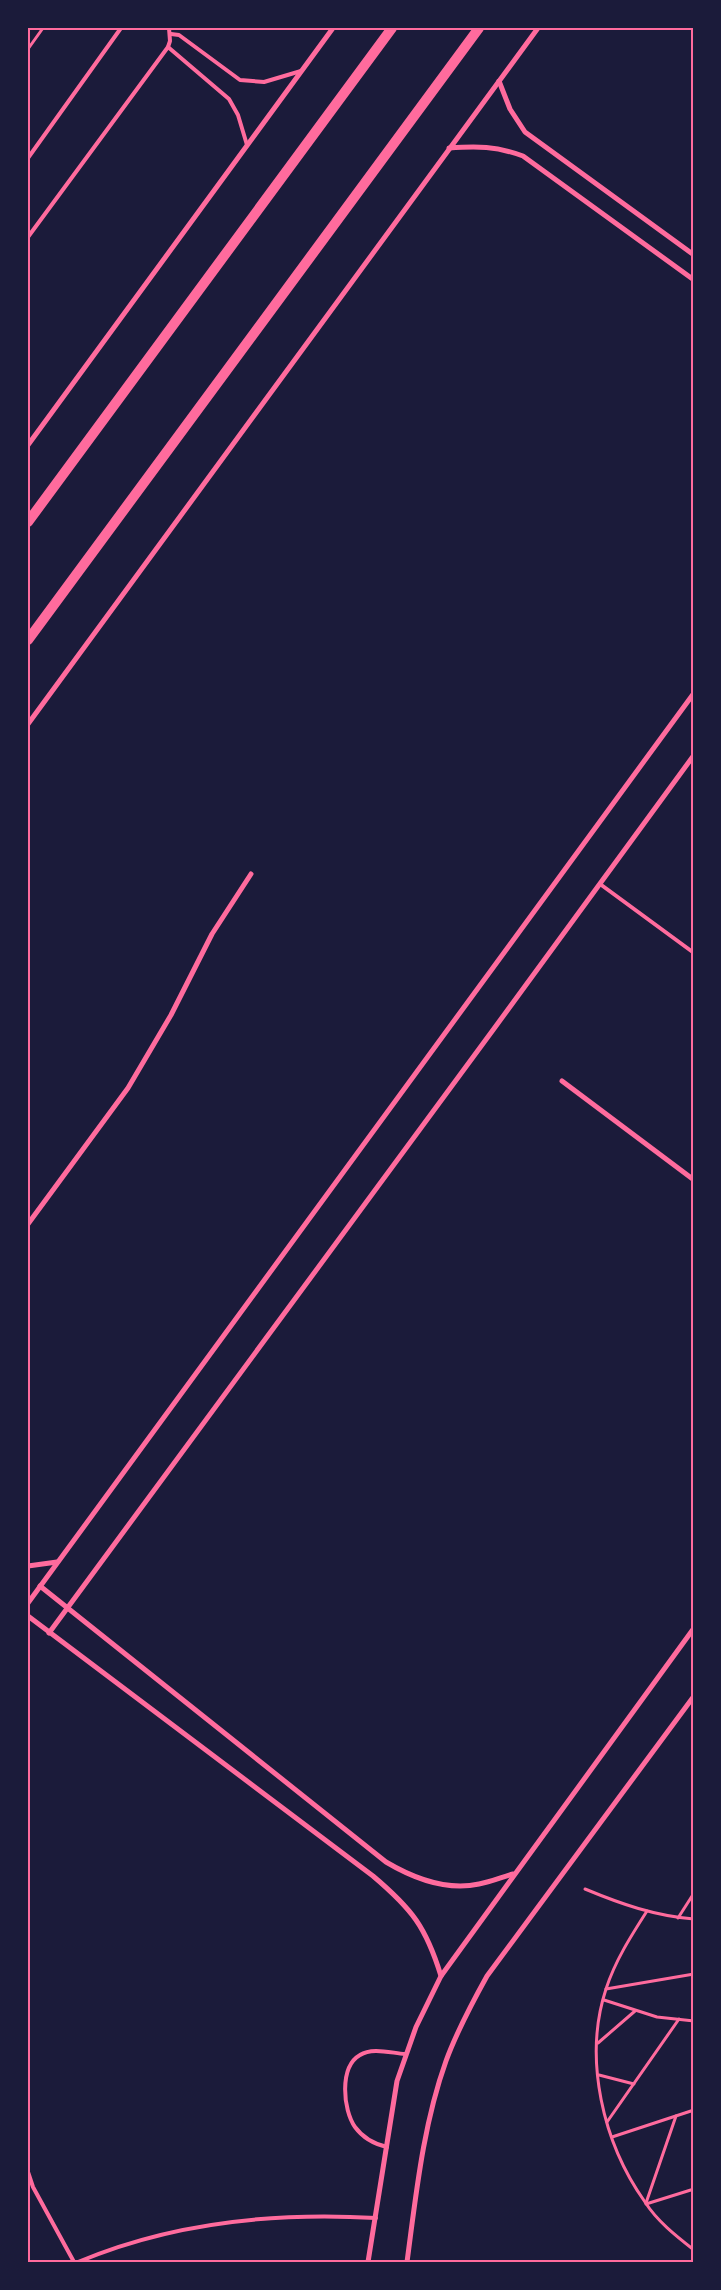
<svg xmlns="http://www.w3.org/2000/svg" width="721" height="2290" font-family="'Alegreya Sans',sans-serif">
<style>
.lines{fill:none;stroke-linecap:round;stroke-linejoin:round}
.path{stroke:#ff6b9d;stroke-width:3}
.service{stroke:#ff6b9d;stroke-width:4}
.minor{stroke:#ff6b9d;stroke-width:5}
.secondary{stroke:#ff6b9d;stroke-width:10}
.neatline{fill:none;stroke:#ff6b9d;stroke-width:2}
</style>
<rect width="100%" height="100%" fill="#1b1b3a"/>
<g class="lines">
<!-- path -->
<g class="path">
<path d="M28 49 43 28"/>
<path d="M585 1889C621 1904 655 1916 694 1919"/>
<path d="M647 1911C631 1936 615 1961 606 1989 583 2059 603 2143 645 2202 657 2221 676 2236 694 2250"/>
<path d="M678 1918 694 1893"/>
<path d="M606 1989 694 1974"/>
<path d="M604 2000 657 2017 694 2021"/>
<path d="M598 2043 635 2011"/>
<path d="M599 2075 634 2084"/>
<path d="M607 2122 679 2019"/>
<path d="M612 2137 694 2110"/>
<path d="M646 2203 676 2116"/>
<path d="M646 2204 694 2189"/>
</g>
<!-- service -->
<g class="service">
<path d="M171 34 179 35 240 80 264 82 301 71"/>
<path d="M168 47 229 99 238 115 247 145"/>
<path d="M28 158 121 28"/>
<path d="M28 237 168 47 170 41 169 28"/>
<path d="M600 884 694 953"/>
<path d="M387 2147C374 2144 363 2138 355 2127 343 2110 339 2067 360 2055 372 2047 391 2053 405 2054"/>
<path d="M28 2172 33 2187 74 2262"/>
<path d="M78 2262C173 2222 273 2212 376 2218"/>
</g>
<!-- minor -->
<g class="minor">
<path d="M499 81 510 109 525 132 694 255"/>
<path d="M449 148C477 146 496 146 523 156L694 280"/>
<path d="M28 445 333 28"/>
<path d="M28 724 538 28"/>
<path d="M562 1081 694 1180"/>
<path d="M28 1224 128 1088 171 1015 212 934 251 874"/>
<path d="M28 1566 57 1562"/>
<path d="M40 1586 386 1862C413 1878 447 1891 479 1884 491 1882 502 1877 513 1874"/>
<path d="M28 1603 694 693"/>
<path d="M28 1616 373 1876C412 1909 426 1927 441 1976"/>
<path d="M49 1633 493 1030 694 755"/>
<path d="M368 2262 397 2081 416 2027 441 1976 694 1628"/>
<path d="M407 2262C416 2195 423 2125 446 2061 457 2031 472 2003 487 1976L694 1696"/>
</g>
<!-- secondary -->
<g class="secondary">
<path d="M28 522 392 28"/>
<path d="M28 640 479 28"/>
</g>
</g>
<!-- border -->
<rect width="721" height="2290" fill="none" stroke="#1b1b3a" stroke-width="58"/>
<rect x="29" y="29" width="663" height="2232" class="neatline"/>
</svg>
